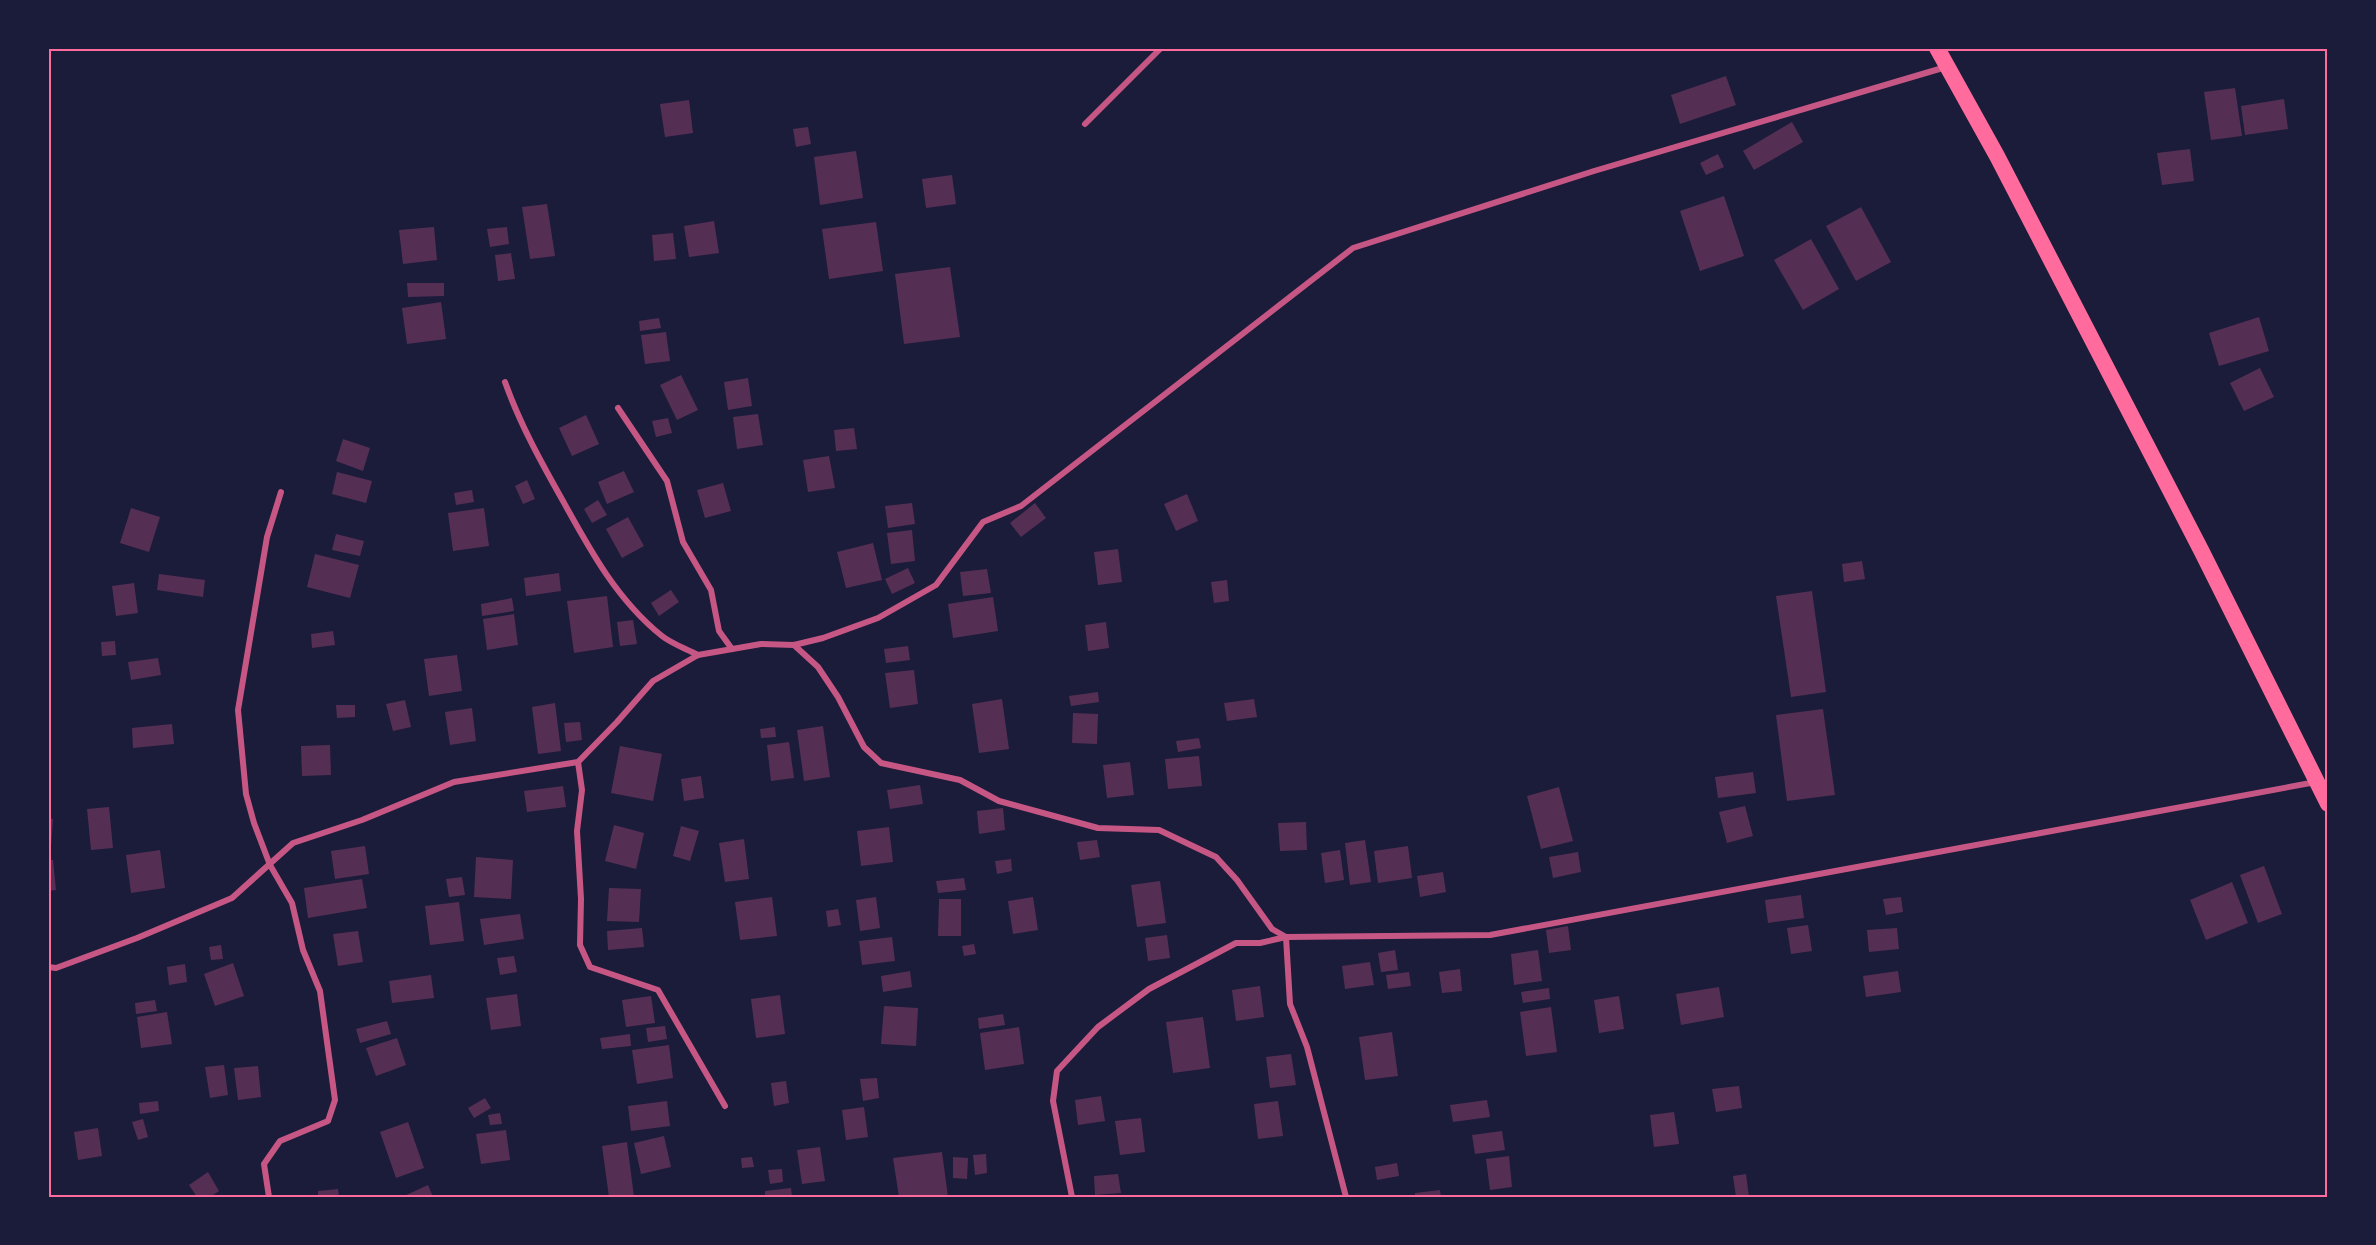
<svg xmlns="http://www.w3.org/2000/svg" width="2376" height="1245" font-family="Roboto,sans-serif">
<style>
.building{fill:#542f53}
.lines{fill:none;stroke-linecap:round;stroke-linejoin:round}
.minor{stroke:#c65784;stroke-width:6}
.trunk{stroke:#ff6b9d;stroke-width:16}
.neatline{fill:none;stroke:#ff6b9d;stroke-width:2}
</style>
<rect width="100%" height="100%" fill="#1b1b3a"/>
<!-- building -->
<g class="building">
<path d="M1726 76 1736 105 1680 124 1671 95Z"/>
<path d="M2235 88 2242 136 2211 140 2204 92Z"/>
<path d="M2284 99 2288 129 2245 135 2241 106Z"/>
<path d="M689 100 693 133 665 137 660 104Z"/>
<path d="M1792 122 1803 142 1754 170 1743 151Z"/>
<path d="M808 127 811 144 796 147 793 129Z"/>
<path d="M2190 149 2194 181 2162 185 2157 153Z"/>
<path d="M856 151 863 198 820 205 814 157Z"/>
<path d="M1718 154 1724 167 1706 175 1700 163Z"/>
<path d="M952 175 956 204 926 208 922 179Z"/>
<path d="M1724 196 1744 256 1700 271 1680 211Z"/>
<path d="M547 204 555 256 530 259 522 207Z"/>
<path d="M1861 207 1891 262 1856 281 1826 226Z"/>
<path d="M714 221 719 253 689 257 684 226Z"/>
<path d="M876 222 883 271 829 279 822 229Z"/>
<path d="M434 227 437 260 403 264 399 230Z"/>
<path d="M507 227 509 244 490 247 487 229Z"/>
<path d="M673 233 676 259 654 261 652 235Z"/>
<path d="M1811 239 1839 289 1803 310 1774 260Z"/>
<path d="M511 253 515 279 498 281 495 255Z"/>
<path d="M950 267 960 337 904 344 895 274Z"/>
<path d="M407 283H444V296L408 297Z"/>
<path d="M441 302 446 339 407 344 402 308Z"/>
<path d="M2259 317 2269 351 2219 366 2209 333Z"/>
<path d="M659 318 661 328 640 331 639 321Z"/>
<path d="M666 332 670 361 645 364 641 335Z"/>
<path d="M2260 368 2274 397 2244 411 2230 383Z"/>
<path d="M681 375 698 410 677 420 660 385Z"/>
<path d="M748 378 752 406 728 410 724 382Z"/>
<path d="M758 414 763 445 737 449 733 417Z"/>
<path d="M586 415 599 444 572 456 559 428Z"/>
<path d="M668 418 672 433 656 437 652 421Z"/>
<path d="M854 428 857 449 836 451 834 430Z"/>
<path d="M343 439 370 448 363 471 336 461Z"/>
<path d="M829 456 835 488 808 492 803 460Z"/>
<path d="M624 471 634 492 607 504 598 482Z"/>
<path d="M337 472 372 481 366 503 332 494Z"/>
<path d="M527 480 535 499 523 504 515 486Z"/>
<path d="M723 483 731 511 705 518 697 490Z"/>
<path d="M472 490 474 502 456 505 454 493Z"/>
<path d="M1187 494 1198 521 1176 531 1164 504Z"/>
<path d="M598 500 607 515 592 523 584 509Z"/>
<path d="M912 503 915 524 888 528 885 506Z"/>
<path d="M1035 503 1046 518 1021 537 1010 523Z"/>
<path d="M131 508 160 517 149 552 120 543Z"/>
<path d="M484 508 489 546 453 551 448 513Z"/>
<path d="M628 517 644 546 622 558 606 529Z"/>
<path d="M912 530 915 561 891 564 887 533Z"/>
<path d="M336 534 364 541 360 556 332 550Z"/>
<path d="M873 543 882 580 846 588 837 552Z"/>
<path d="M1118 549 1122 582 1098 585 1094 552Z"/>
<path d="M315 554 359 565 350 598 307 587Z"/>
<path d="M1862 561 1865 579 1844 582 1842 564Z"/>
<path d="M908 568 915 583 892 594 885 579Z"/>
<path d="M987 569 991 593 963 596 960 572Z"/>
<path d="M559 573 561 591 526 596 524 578Z"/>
<path d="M159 574 205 580 203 597 157 590Z"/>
<path d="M1227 580 1229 601 1214 603 1211 582Z"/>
<path d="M134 583 138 613 116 616 112 586Z"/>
<path d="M671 590 679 602 659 616 651 603Z"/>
<path d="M1812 591 1826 692 1791 697 1776 596Z"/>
<path d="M607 596 613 647 574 653 567 601Z"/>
<path d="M993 597 998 631 953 638 948 604Z"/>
<path d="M512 598 514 611 482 616 481 604Z"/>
<path d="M514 614 518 645 487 650 483 619Z"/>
<path d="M633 620 637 644 620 646 617 622Z"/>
<path d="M1106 622 1109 648 1088 651 1085 625Z"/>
<path d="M333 631 335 645 312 648 311 634Z"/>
<path d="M115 641 116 655 102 656 101 642Z"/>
<path d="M908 646 910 660 886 663 884 649Z"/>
<path d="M457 655 462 691 429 696 424 659Z"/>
<path d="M158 658 161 675 131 680 128 662Z"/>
<path d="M914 670 918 704 890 708 885 673Z"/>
<path d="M1098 692 1099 702 1071 706 1069 696Z"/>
<path d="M1002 699 1009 749 979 753 972 704Z"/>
<path d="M1254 699 1257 717 1227 721 1224 703Z"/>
<path d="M405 700 411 727 393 731 386 704Z"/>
<path d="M555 703 561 751 538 754 532 707Z"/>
<path d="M336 705H355V717L337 718Z"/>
<path d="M472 708 476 741 450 745 445 712Z"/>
<path d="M1823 709 1835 795 1787 801 1776 715Z"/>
<path d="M1073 713 1098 714 1097 744 1072 743Z"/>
<path d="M580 722 582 740 566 742 564 723Z"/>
<path d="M172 724 174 744 133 748 132 728Z"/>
<path d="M823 726 830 777 804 781 797 730Z"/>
<path d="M775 727 776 737 761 738 760 729Z"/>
<path d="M1199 738 1201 748 1178 752 1176 741Z"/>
<path d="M789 742 794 778 771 781 767 745Z"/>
<path d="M330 745 331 775 302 776 301 746Z"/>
<path d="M620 746 662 754 653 801 611 793Z"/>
<path d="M1199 756 1202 786 1168 789 1165 759Z"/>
<path d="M1130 762 1134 795 1107 798 1103 765Z"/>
<path d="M1753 772 1756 793 1718 798 1715 777Z"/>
<path d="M701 776 704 798 684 801 681 779Z"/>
<path d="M920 785 923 804 890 809 887 790Z"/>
<path d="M563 786 566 807 527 812 524 791Z"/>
<path d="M1559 787 1573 841 1541 849 1527 796Z"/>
<path d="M1745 806 1753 836 1727 843 1719 812Z"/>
<path d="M109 807 113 848 91 850 87 809Z"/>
<path d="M1003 808 1005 830 979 834 977 811Z"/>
<path d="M48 818 53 819 51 847H48Z"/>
<path d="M1306 822 1307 850 1280 851 1278 823Z"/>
<path d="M614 825 644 833 636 869 605 861Z"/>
<path d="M681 826 699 831 690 861 673 856Z"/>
<path d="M889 827 893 862 861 866 857 831Z"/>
<path d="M744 839 749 879 725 882 719 843Z"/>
<path d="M1097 840 1100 857 1080 860 1077 842Z"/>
<path d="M1365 840 1371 882 1350 885 1345 843Z"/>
<path d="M365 846 369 874 335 879 331 851Z"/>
<path d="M1408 846 1412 878 1378 883 1374 851Z"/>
<path d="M160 850 165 888 131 893 126 855Z"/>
<path d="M1340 850 1344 880 1325 883 1321 853Z"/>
<path d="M1578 852 1581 872 1553 878 1549 857Z"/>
<path d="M476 857 513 860 511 899 474 897Z"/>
<path d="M1011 859 1012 871 997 874 995 861Z"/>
<path d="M48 860H53L56 890 48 891Z"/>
<path d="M2264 866 2282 914 2258 923 2240 875Z"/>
<path d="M1443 872 1446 892 1420 897 1417 876Z"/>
<path d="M462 877 465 895 449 897 446 879Z"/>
<path d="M964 878 966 890 938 893 936 881Z"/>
<path d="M362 879 367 908 308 918 304 888Z"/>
<path d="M1160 881 1166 923 1137 927 1131 885Z"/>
<path d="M2232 882 2248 923 2206 940 2190 900Z"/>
<path d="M609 888 641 889 639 922 607 921Z"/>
<path d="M1801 895 1804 918 1768 923 1765 900Z"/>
<path d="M772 897 777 936 740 940 735 902Z"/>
<path d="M876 897 880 928 860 931 856 900Z"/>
<path d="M1033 897 1038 930 1013 934 1008 901Z"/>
<path d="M1901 897 1903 912 1886 915 1883 899Z"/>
<path d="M939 899H961V936H938Z"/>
<path d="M459 902 464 941 430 945 425 906Z"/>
<path d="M838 909 841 925 828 927 826 911Z"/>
<path d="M520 914 524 939 484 945 480 919Z"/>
<path d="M1808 925 1812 951 1791 954 1787 928Z"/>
<path d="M1568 926 1571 950 1549 953 1546 930Z"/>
<path d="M642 928 644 947 608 950 607 931Z"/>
<path d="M1897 928 1899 949 1869 952 1867 930Z"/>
<path d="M358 931 363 962 338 966 333 934Z"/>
<path d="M1167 935 1170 958 1148 961 1145 938Z"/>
<path d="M892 937 895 961 862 965 859 941Z"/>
<path d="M974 944 976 954 964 956 962 946Z"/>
<path d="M221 945 223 959 211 960 209 947Z"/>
<path d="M1395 950 1398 970 1381 972 1378 953Z"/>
<path d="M1538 950 1542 981 1514 985 1511 954Z"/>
<path d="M514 956 517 972 500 975 497 958Z"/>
<path d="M1370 962 1374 985 1345 989 1342 966Z"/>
<path d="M233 963 244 996 215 1006 204 974Z"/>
<path d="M185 964 187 982 169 985 167 967Z"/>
<path d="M1460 969 1462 991 1442 993 1439 972Z"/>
<path d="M910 971 912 987 883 992 881 976Z"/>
<path d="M1898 971 1901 992 1866 997 1863 976Z"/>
<path d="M1409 972 1411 986 1388 989 1386 975Z"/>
<path d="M431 975 434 998 392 1003 389 981Z"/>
<path d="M1260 986 1264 1017 1236 1021 1232 990Z"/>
<path d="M1719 987 1724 1017 1681 1025 1676 994Z"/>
<path d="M1549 988 1550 999 1523 1003 1521 992Z"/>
<path d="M517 994 521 1026 491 1030 486 998Z"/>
<path d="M780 995 785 1034 756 1038 751 999Z"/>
<path d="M651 996 655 1023 626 1027 622 1000Z"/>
<path d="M1619 996 1624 1029 1599 1033 1594 1000Z"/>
<path d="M155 1000 157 1011 136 1014 135 1003Z"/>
<path d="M884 1006 918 1008 916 1046 881 1044Z"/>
<path d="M1551 1007 1557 1052 1526 1056 1520 1012Z"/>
<path d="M167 1012 172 1044 141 1048 137 1017Z"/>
<path d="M1003 1014 1005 1025 979 1029 978 1018Z"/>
<path d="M1203 1017 1210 1068 1173 1073 1166 1022Z"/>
<path d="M387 1021 391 1034 360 1043 356 1029Z"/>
<path d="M665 1026 667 1039 648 1042 646 1028Z"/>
<path d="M1019 1027 1024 1064 985 1070 980 1033Z"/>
<path d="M1392 1032 1398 1076 1365 1080 1359 1037Z"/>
<path d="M630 1034 631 1046 602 1049 600 1038Z"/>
<path d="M397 1038 406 1065 376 1076 366 1048Z"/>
<path d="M669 1045 673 1078 637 1084 632 1050Z"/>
<path d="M1291 1054 1296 1085 1270 1088 1266 1057Z"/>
<path d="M224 1065 228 1095 210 1098 205 1067Z"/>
<path d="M258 1066 261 1097 238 1100 234 1068Z"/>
<path d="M877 1078 879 1098 863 1101 860 1079Z"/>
<path d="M786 1081 789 1103 774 1106 771 1083Z"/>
<path d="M1739 1086 1742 1108 1716 1112 1712 1089Z"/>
<path d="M1101 1096 1105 1121 1078 1125 1075 1100Z"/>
<path d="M485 1098 491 1108 474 1118 468 1108Z"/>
<path d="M1487 1100 1490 1117 1453 1122 1450 1105Z"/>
<path d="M158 1101 159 1111 140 1114 139 1103Z"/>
<path d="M667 1101 670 1126 631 1131 628 1106Z"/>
<path d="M1278 1101 1283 1136 1258 1139 1254 1104Z"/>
<path d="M864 1107 868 1137 846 1140 842 1110Z"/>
<path d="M1674 1112 1679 1144 1654 1147 1650 1115Z"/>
<path d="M500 1113 502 1124 490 1125 488 1115Z"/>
<path d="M1141 1118 1145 1152 1120 1155 1115 1121Z"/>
<path d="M143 1119 148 1137 138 1140 132 1122Z"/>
<path d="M408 1122 424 1168 396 1178 380 1132Z"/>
<path d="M98 1128 102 1156 78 1160 74 1132Z"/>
<path d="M506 1130 510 1160 481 1164 476 1134Z"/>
<path d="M1502 1131 1505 1150 1475 1154 1472 1135Z"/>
<path d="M664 1136 671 1167 641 1174 634 1143Z"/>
<path d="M627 1142 634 1197H609L602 1146Z"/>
<path d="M820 1147 825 1181 802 1184 797 1150Z"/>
<path d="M942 1152 948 1197H899L893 1158Z"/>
<path d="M986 1154 987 1173 975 1175 973 1155Z"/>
<path d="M1509 1156 1512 1187 1490 1190 1486 1159Z"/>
<path d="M752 1157 754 1167 742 1168 741 1158Z"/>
<path d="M953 1157 968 1158 967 1179 953 1178Z"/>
<path d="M1397 1163 1399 1176 1377 1180 1375 1167Z"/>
<path d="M782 1169 783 1182 770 1184 768 1170Z"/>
<path d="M208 1172 219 1191 210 1197H197L189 1185Z"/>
<path d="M1118 1174 1121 1193 1095 1195 1094 1176Z"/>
<path d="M1746 1174 1749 1197H1736L1733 1176Z"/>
<path d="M428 1185 433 1197H402Z"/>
<path d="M791 1188 792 1197H765V1191Z"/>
<path d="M338 1189 339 1197H318V1191Z"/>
<path d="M1440 1190 1441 1197H1415V1193Z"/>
</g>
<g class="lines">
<!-- minor -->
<g class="minor">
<path d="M1085 124 1161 48"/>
<path d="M505 382C520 424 541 462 563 501 590 550 617 600 662 636 672 644 687 649 698 655"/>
<path d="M618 408 667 481 683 542 711 590 719 631 732 649"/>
<path d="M794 645 818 667 838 697 864 747 881 763 960 780 999 801 1098 828 1159 830 1216 857 1237 880 1272 929 1286 937"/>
<path d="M578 762 582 790 577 831 581 899 580 945 590 967 658 990 725 1106"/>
<path d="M1286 937 1290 1004 1307 1047 1346 1197"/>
<path d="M48 967 56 968 137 938 232 898 293 843 362 820 454 782 578 762 617 722 653 681 698 655 761 644 794 645 823 638 878 618 936 585 983 522 1021 506 1353 248 1594 171 1946 67"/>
<path d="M269 1197 264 1164 280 1141 328 1121 335 1100 320 991 303 950 292 903 270 865 254 823 246 794 238 710 267 537 281 492"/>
<path d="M1072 1197 1053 1101 1057 1071 1098 1027 1149 989 1236 943H1260L1286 937 1490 935 2316 782"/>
</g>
<!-- trunk -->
<path class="trunk" d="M1937 48 1997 156 2201 550 2328 804"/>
</g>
<!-- border -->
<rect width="2376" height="1245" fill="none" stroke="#1b1b3a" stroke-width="99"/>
<rect x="50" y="50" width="2276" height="1146" class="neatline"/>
</svg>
